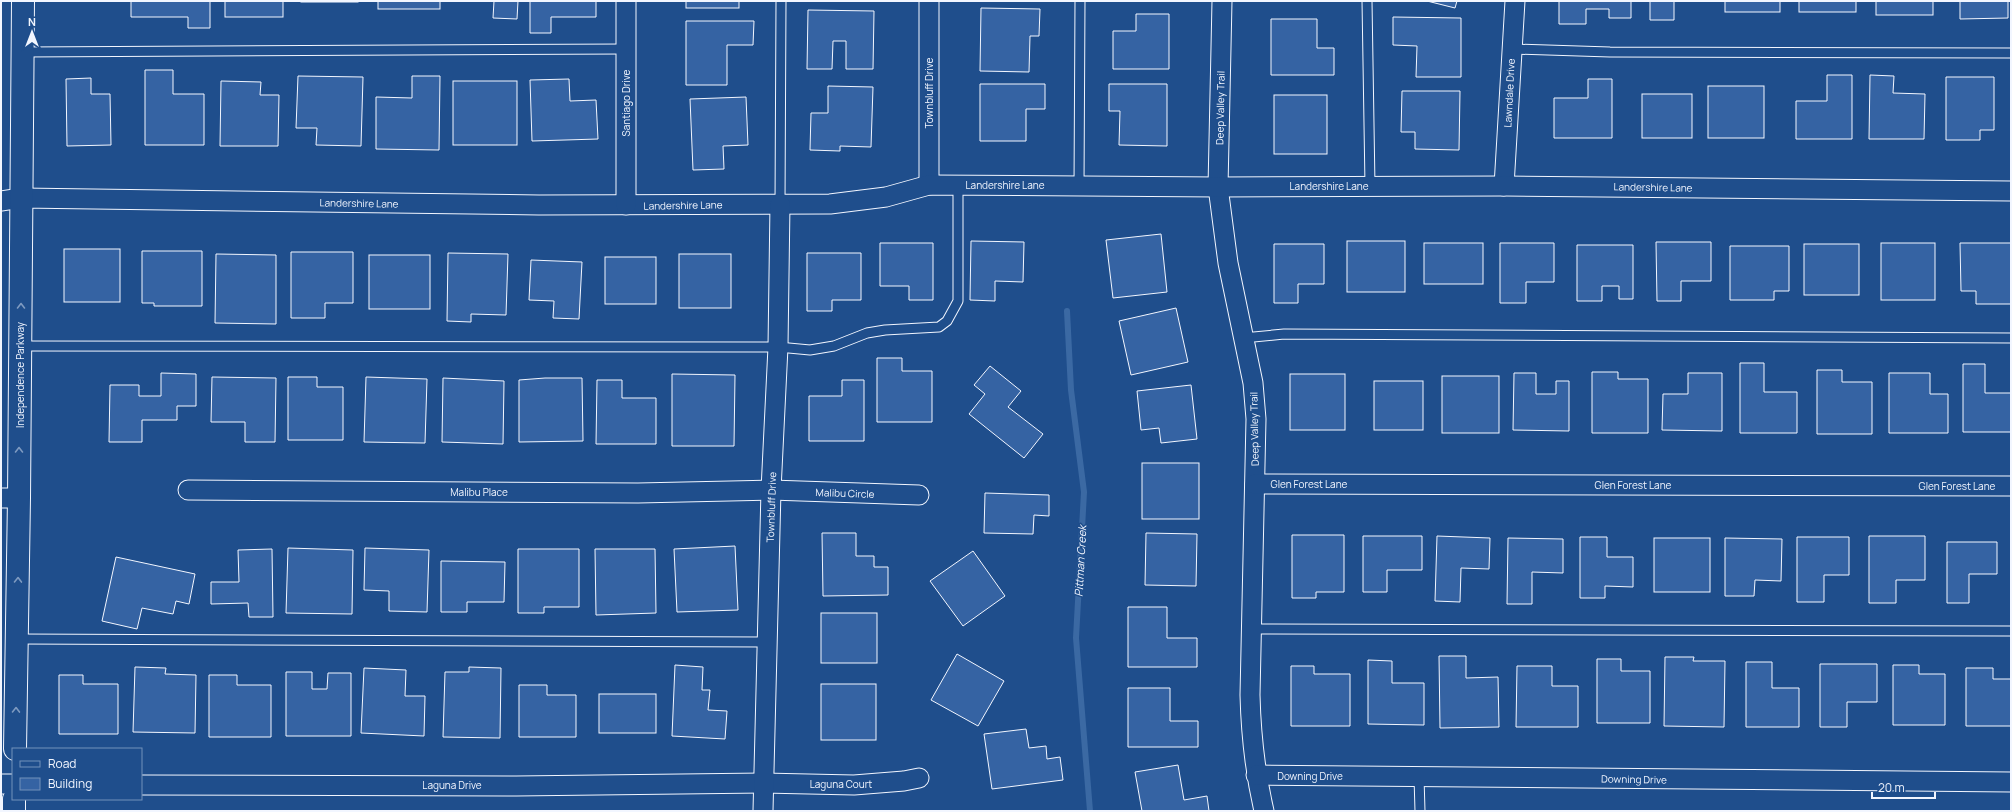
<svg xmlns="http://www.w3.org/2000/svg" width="2012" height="812" font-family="Manrope,sans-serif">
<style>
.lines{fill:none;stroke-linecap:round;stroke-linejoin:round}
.stream{stroke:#3b69a3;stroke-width:6}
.building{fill:#3563a3;stroke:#f2f6ff}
.lane-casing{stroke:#f2f6ff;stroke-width:11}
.street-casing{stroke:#f2f6ff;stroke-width:21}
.secondary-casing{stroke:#f2f6ff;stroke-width:24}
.lane{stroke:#1f4e8c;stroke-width:9}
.street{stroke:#1f4e8c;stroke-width:19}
.secondary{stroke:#1f4e8c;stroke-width:22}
.oneway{stroke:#7e9ac0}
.labels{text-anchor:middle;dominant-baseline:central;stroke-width:3;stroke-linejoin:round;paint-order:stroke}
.street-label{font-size:10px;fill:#f2f6ff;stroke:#1f4e8c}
.water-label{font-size:11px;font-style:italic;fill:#f2f6ff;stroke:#1f4e8c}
</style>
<rect width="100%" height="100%" fill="#1f4e8c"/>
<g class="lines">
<!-- stream -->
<path class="stream" d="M1067 311 1071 390 1084 492 1076 638 1090 811"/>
</g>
<!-- building -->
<g class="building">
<path d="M131 1H210V28H188V17H131Z"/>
<rect x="225" y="1" width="58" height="16"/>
<rect x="301" y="1" width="57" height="1"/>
<rect x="378" y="1" width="62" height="8"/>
<path d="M494 1H518L517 19 493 18Z"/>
<path d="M530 1H596V17H551V33H530Z"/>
<rect x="686" y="1" width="53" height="7"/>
<path d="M1427 1H1457L1455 8Z"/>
<path d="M1559 1H1631V18H1609V9H1586V24H1559Z"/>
<path d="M1650 1H1704H1674V20H1650Z"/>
<rect x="1725" y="1" width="55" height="11"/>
<rect x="1799" y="1" width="57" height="11"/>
<rect x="1876" y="1" width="57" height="14"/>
<path d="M1960 1H2008V18L1960 19Z"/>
<path d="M981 8 1040 9 1039 36H1030L1029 72 980 71Z"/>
<path d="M808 10 874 11 873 69H846V41H833L832 69H807Z"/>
<path d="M1136 14H1169V69H1113V31H1136Z"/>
<path d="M1393 17 1461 18V77H1416L1417 46 1393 45Z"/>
<path d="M1271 19H1317V48H1334V75H1271Z"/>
<path d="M686 21H754L753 45H727V85H686Z"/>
<path d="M145 70H173V94H204V145H145Z"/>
<path d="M1827 75H1852V139H1796V101H1827Z"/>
<path d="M1870 75 1894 76 1893 93 1925 94 1924 139H1869Z"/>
<path d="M298 76 363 77 361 146 316 145 317 128H296Z"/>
<path d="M412 76H440L439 150 376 149V97L412 98Z"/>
<path d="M1946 77H1994V130H1980V140H1946Z"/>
<path d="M91 78V94H110L111 145 67 146 66 79Z"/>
<path d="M569 79 570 101 596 100 598 139 532 141 530 80Z"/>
<path d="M1588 79H1612V138H1554V98H1588Z"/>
<path d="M221 81 261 82 260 95H279L278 146H220Z"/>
<rect x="453" y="81" width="64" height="64"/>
<path d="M980 84H1045V109H1026V141H980Z"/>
<path d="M1109 84H1167V146L1119 145 1120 111H1109Z"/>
<path d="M828 86 873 87 871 147 840 146V151L810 150 811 113H828Z"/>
<rect x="1708" y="86" width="56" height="52"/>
<path d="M1402 91H1460L1459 150 1415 149V132H1401Z"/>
<rect x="1642" y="94" width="50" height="44"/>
<rect x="1274" y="95" width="53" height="59"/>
<path d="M746 97 748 145 723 146 724 169 693 170 690 99Z"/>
<path d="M1161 234 1167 292 1113 298 1106 240Z"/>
<path d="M971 241 1024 242 1023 282 995 281V301L970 300Z"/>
<rect x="1347" y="241" width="58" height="51"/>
<path d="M1656 242H1711V281H1681V301H1657Z"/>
<path d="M880 243H933V300H909V286H880Z"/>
<rect x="1424" y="243" width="59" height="41"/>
<path d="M1500 243H1554V282H1526V303H1500Z"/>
<rect x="1881" y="243" width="54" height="57"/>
<path d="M1960 243H2011V304H1976V291H1961Z"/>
<path d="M1274 244H1324V284H1298V303H1274Z"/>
<rect x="1804" y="244" width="55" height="51"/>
<path d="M1577 245H1633V299H1619V286H1602V301H1577Z"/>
<path d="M1730 246H1789V291H1774V300H1730Z"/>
<rect x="64" y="249" width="56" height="53"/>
<path d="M142 251H202V306H154V303H142Z"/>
<path d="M291 252H353V303H325V318H291Z"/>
<path d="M448 253 508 254 506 315 471 314V322L447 321Z"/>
<path d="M807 253H861V300H832V311H807Z"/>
<path d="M216 254 276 255V324L215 323Z"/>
<rect x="679" y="254" width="52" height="54"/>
<rect x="369" y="255" width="61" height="54"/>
<rect x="605" y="257" width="51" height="47"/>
<path d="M531 260 582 262 579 319 553 318 554 301 529 300Z"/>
<path d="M1176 308 1188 362 1131 375 1119 321Z"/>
<path d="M877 358H902V371H932V422H877Z"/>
<path d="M1740 363H1764V392H1797V433H1740Z"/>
<path d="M1963 364H1985V393H2011V432H1963Z"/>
<path d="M990 366 1021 391 1008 407 1043 434 1024 458 969 414 985 394 974 385Z"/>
<path d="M1817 370H1842V382H1872V434H1817Z"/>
<path d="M1592 372H1618V379H1648V433H1592Z"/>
<path d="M161 373 196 374V406H177V420H142V442H109L110 385H139V396H161Z"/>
<path d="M1514 373H1536V394H1556V381H1569V431L1513 430Z"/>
<path d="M1688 373H1722V431L1662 430 1663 394H1688Z"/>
<path d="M1889 373H1930V394H1948V433H1889Z"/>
<path d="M672 374 735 375 734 446H672Z"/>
<rect x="1290" y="374" width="55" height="56"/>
<rect x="1442" y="376" width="57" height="57"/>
<path d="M212 377 276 378 275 442H245V422H211Z"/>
<path d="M288 377H317V387H343V440H288Z"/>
<path d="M366 377 427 379 425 443 364 442Z"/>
<path d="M443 378 504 381 503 444 442 442Z"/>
<path d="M545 378H582L583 441 519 442V380Z"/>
<path d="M597 380H622V398H656V444H596Z"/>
<path d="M842 380H864V441H809V396H842Z"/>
<rect x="1374" y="381" width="49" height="49"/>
<path d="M1191 385 1197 439 1161 443 1159 428 1141 430 1137 391Z"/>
<rect x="1142" y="463" width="57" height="56"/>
<path d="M985 493 1049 495V516L1034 515 1033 534 984 533Z"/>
<path d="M822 533H856V556H874V567H888V595L823 596Z"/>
<path d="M1146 533 1197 534 1196 586 1145 585Z"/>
<path d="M1292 535H1344V592H1316V598H1292Z"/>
<path d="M1363 536H1422V570H1387V592H1363Z"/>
<path d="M1437 536 1490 538 1489 569 1461 568 1460 602 1435 601Z"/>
<path d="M1869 536H1925V580H1896V603H1869Z"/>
<path d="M1580 537H1607V557H1633V587L1605 586V598H1580Z"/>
<path d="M1797 537H1849V575H1824V602H1797Z"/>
<path d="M1508 538 1563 539V573L1532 572V604H1507Z"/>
<rect x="1654" y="538" width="56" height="54"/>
<path d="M1725 538 1782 539 1781 581 1755 580 1754 596H1725Z"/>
<path d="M1947 542H1997V574H1969V603H1947Z"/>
<path d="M735 546 738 610 677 612 674 549Z"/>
<path d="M288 548 353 550 352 614 286 613Z"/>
<path d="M365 548 429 550 427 612 389 611V591L364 590Z"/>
<path d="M272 549 273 617H249L248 603 211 604V582H239L238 550Z"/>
<path d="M518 549H579V607H544V613H518Z"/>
<path d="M595 549H655L656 613 596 615Z"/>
<path d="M973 551 1005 596 963 626 930 581Z"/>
<path d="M116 557 195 574 189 604 176 601 173 614 142 608 137 629 102 621Z"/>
<path d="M441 561 505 562 504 602H467V612H441Z"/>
<path d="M1128 607H1167V638H1197V667H1128Z"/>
<rect x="821" y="613" width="56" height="50"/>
<path d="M957 654 1004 681 978 726 931 700Z"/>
<path d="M1439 656H1466V678L1498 677 1499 727 1440 728Z"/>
<path d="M1665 657H1694L1693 661H1725L1724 727 1664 726Z"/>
<path d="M1597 659H1621V671H1650V723H1597Z"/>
<path d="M1368 660 1392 661V683H1424V725L1368 724Z"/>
<path d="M1746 662H1772V688H1799V727H1746Z"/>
<path d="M1820 664H1877V702H1847V727H1820Z"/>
<path d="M675 665 703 667 702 690H710L708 710 727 711 725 739 672 736Z"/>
<path d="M1893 665H1919V674H1945V725H1893Z"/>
<path d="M1291 666H1314V674H1350V726H1291Z"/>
<path d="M1517 666H1552V686H1578V727H1516Z"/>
<path d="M135 667 166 668 165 674 196 675 195 733 133 732Z"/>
<path d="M469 667 501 668 500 738 443 737 445 672H469Z"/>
<path d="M364 668 406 670 405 696H425L424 736 361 733Z"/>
<path d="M1966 668H1993V679H2011V726H1966Z"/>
<path d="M286 672H312V689H327L328 673H351V736H286Z"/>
<path d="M59 675H83V684H118V734H59Z"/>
<path d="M209 675H237V685H271V737H209Z"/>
<rect x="821" y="684" width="55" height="56"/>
<path d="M519 685H547V695H576V737H519Z"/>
<path d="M1128 688H1170V721H1198V747H1128Z"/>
<rect x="599" y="694" width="57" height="39"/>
<path d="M1026 729 1029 748 1046 746 1047 759 1060 757 1063 780 992 789 984 734Z"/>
<path d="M1178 765 1184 800 1207 796 1209 811H1142L1135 772Z"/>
</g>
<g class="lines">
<defs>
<g id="lane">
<path d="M1367 1 1370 186"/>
<path d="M1512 49 1610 52 2011 53"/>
<path d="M23 52 626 49"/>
<path d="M1079 186 1080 1"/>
<path d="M780 204 781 1"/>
<path d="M1243 338 1284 334 2011 338"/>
<path d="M20 346 778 347 810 350 834 346 867 333 885 330 939 327 947 321 958 301V185"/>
<path d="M1251 629 2011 631"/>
<path d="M17 639 767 642"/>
<path d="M1419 777 1420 811"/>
</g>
<g id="street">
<path d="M929 1V185"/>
<path d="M1222 1 1218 187 1228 263 1253 383 1256 419 1250 695C1251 735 1255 772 1264 811"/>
<path d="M1504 186 1515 1"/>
<path d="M1 201 21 198 539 205 830 204 886 197 929 185 1218 187 1504 186 2011 191"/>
<path d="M626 205V1"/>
<path d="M1255 484 2011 486"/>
<path d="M188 490 638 493 771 490 919 495"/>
<path d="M1 498H19"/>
<path d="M1256 775 2011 782"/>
<path d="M1 784H13"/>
<path d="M141 785 516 786 763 783 854 785 904 781 919 778"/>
<path d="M763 811 771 490 778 347 780 204"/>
</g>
<g id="secondary">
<path d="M15 749 19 498 23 1"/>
<path d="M14 811V799"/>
</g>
</defs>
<!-- lane casing -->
<use href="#lane" class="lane-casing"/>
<!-- street casing -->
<use href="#street" class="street-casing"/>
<!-- secondary casing -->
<use href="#secondary" class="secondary-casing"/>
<!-- lane -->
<use href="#lane" class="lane"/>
<!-- street -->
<use href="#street" class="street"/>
<!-- secondary -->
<use href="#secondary" class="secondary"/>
</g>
<!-- one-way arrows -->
<defs><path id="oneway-chevron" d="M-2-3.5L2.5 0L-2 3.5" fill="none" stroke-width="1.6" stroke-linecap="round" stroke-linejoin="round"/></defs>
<g class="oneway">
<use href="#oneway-chevron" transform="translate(21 306) rotate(-90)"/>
<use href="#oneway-chevron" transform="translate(19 450) rotate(-90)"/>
<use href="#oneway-chevron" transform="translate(18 580) rotate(-89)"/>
<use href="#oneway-chevron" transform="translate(16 710) rotate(-89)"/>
</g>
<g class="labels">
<!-- street labels -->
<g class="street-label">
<text transform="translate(929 93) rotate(-90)">Townbluff Drive</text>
<text transform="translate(1509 93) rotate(-87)">Lawndale Drive</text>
<text transform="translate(626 103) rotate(-90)">Santiago Drive</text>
<text transform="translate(1220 108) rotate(-89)">Deep Valley Trail</text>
<text x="1005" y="185">Landershire Lane</text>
<text x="1329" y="186">Landershire Lane</text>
<text transform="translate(1653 187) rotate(1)">Landershire Lane</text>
<text transform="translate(359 203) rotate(1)">Landershire Lane</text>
<text transform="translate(683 205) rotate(-1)">Landershire Lane</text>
<text transform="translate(20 375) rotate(-90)">Independence Parkway</text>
<text transform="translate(1254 429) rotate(-91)">Deep Valley Trail</text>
<text x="1309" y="484">Glen Forest Lane</text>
<text x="1633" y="485">Glen Forest Lane</text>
<text x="1957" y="486">Glen Forest Lane</text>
<text x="479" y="492">Malibu Place</text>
<text transform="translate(845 493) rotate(2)">Malibu Circle</text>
<text transform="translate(771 507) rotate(-88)">Townbluff Drive</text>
<text x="1310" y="776">Downing Drive</text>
<text transform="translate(1634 779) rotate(1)">Downing Drive</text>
<text x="841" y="784">Laguna Court</text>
<text x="452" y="785">Laguna Drive</text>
</g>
<!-- water labels -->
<g class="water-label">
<text transform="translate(1080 561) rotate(-87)">Pittman Creek</text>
</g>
</g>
<!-- border -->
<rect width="2012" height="812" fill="none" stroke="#f2f6ff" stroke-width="4"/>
<!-- legend -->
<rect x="12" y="748" width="130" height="52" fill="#1f4e8c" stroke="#7391ba"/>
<rect x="20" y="761" width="20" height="6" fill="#1f4e8c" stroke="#7391ba"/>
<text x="48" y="768" font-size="12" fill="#f2f6ff">Road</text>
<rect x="20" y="778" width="20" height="12" fill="#3563a3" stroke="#7391ba"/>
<text x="48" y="788" font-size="12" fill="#f2f6ff">Building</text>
<!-- north arrow -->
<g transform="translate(32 32)" stroke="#1f4e8c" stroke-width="3" paint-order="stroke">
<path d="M0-3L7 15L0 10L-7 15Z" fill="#f2f6ff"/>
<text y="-6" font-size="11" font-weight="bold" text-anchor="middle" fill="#f2f6ff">N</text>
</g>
<!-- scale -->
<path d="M1872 792v6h63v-6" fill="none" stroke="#f2f6ff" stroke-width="2"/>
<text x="1878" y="792" font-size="12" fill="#f2f6ff" stroke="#1f4e8c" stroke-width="3" paint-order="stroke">20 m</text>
</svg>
